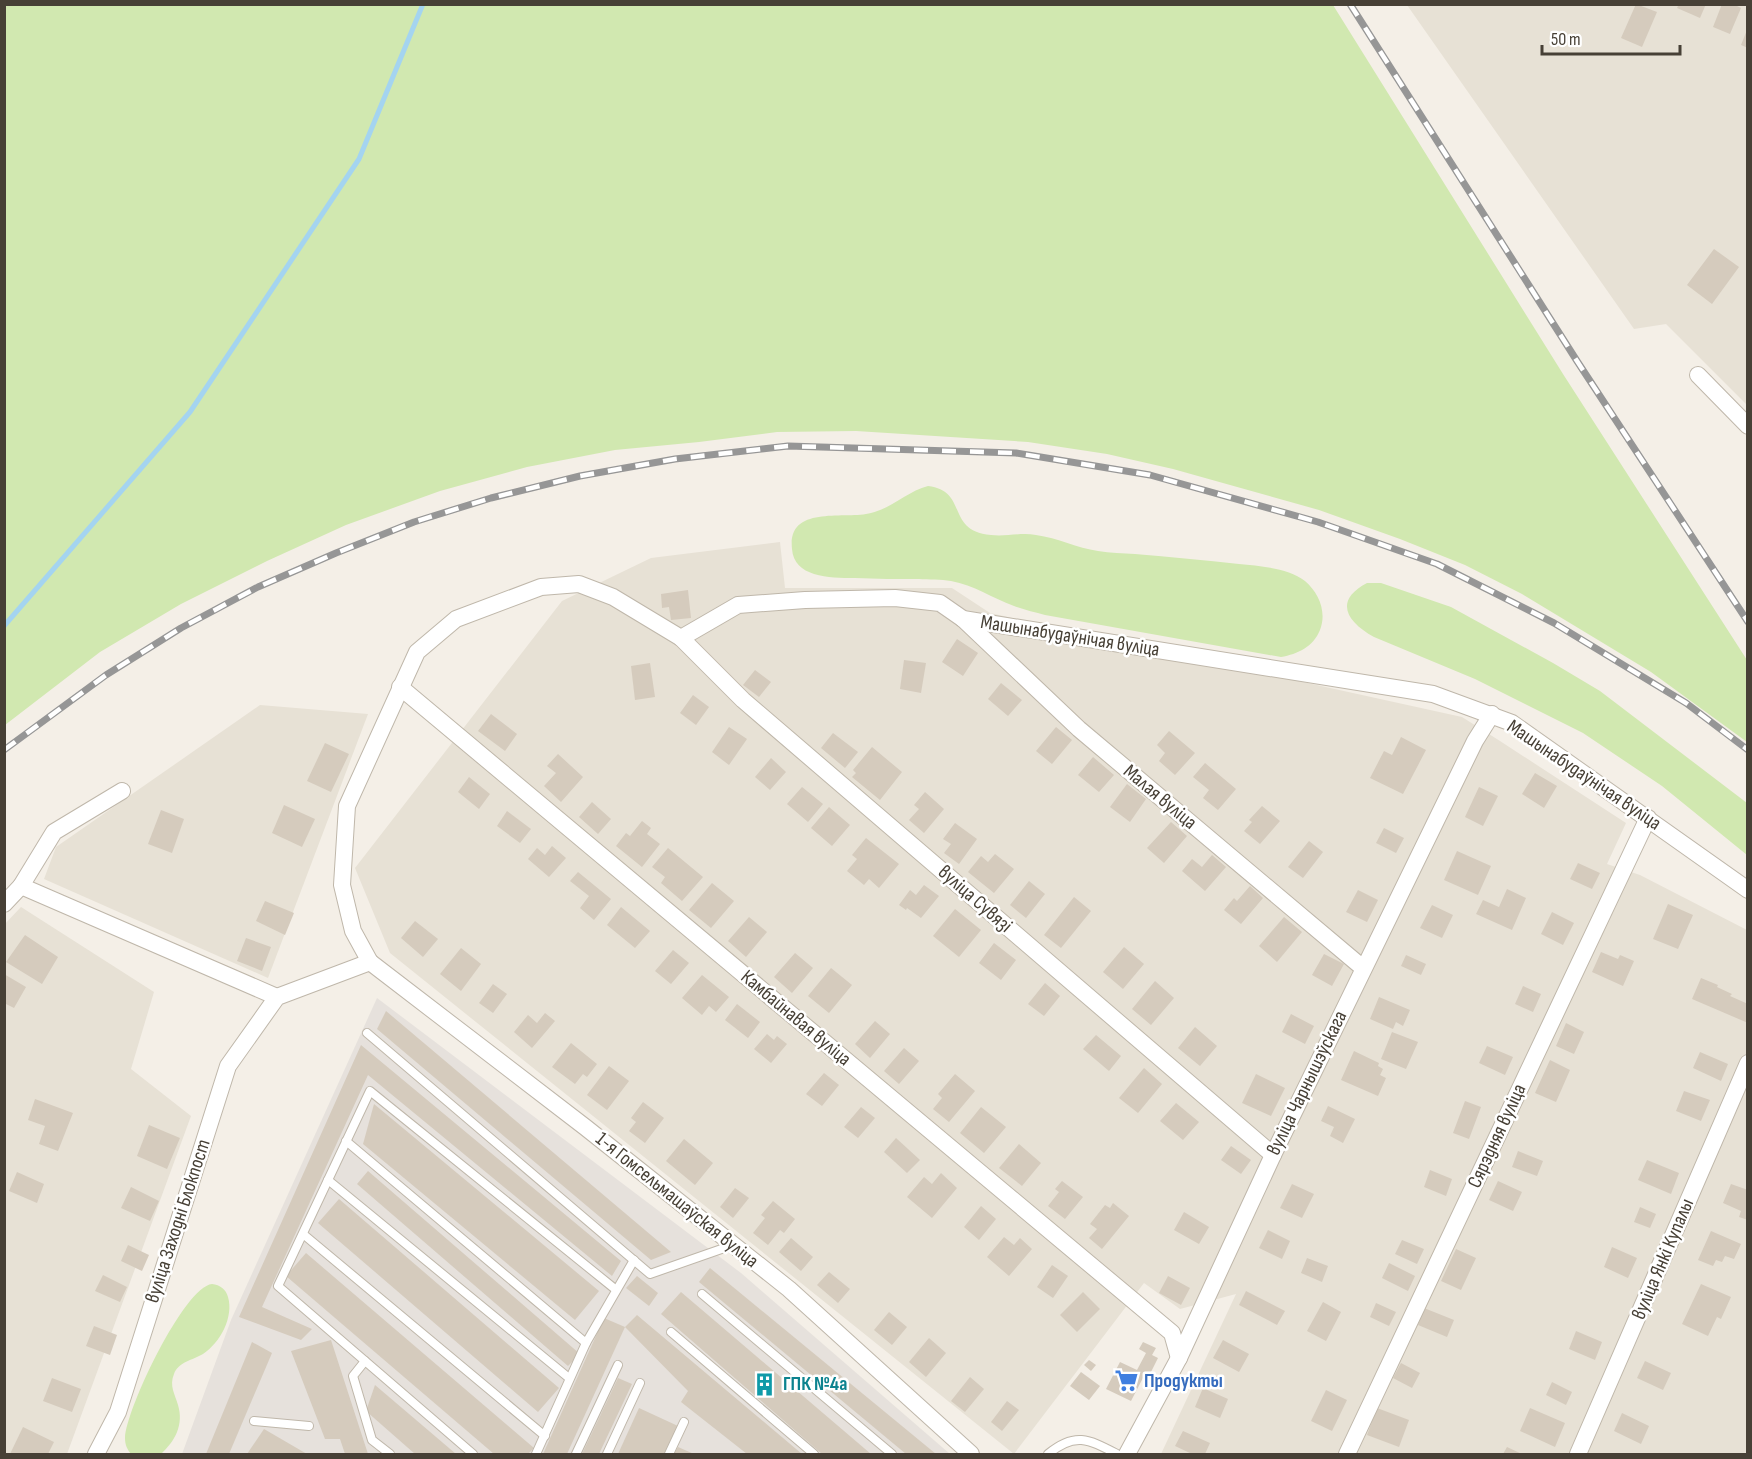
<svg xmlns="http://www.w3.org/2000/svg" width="1752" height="1459" font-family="'Sofia Sans Condensed',sans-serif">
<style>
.residential{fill:#e7e1d5}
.industrial{fill:#e6e1dc}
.green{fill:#d1e8b0}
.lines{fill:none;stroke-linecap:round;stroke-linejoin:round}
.stream{stroke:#a4d4f0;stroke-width:5}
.building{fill:#d5cbbd}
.service-casing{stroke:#bfb7aa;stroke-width:10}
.minor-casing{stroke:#bfb7aa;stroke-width:18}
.service{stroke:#fff;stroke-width:8}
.minor{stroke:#fff;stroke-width:16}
.rail-casing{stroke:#969696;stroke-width:7}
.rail{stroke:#fff;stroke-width:4.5;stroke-dasharray:14;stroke-linecap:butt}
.labels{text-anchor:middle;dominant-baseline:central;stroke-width:5;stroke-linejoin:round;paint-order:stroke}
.street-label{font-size:20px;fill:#474036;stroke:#fff}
.shop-label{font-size:20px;font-weight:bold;fill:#366cbe;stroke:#fff;text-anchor:start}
.culture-label{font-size:20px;font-weight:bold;fill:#0d838f;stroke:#fff;text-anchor:start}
</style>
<rect width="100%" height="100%" fill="#f4efe7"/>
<!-- residential -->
<g class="residential">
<path d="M1407 5H1747V405L1666 324 1634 329Z"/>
<path d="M780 542 785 588H952L990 613 1462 717 1500 741 1626 823 1607 864 1640 875 1747 930V1454H1161L1236 1294 1180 1309 1144 1283 1014 1454 390 953 355 868 562 601 651 558Z"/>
<path d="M260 705 368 714 268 978 44 879 56 847Z"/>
<path d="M21 907 154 992 131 1069 191 1116 67 1454H5L4 925Z"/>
</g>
<!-- industrial -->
<path class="industrial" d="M377 998 741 1273 950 1454H182L231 1320Z"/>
<!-- green -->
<g class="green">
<path d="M5 4 1333 5 1563 374 1747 660V742L1651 672 1522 594 1465 565 1400 539 1319 510 1173 469 1107 454 1028 442 856 431 777 432 699 442 615 450 527 467 440 491 346 525 267 561 181 604 100 652 5 725Z"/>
<path d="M928 486C969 491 945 531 991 535 1006 537 1021 532 1036 535 1058 538 1077 548 1098 551 1110 553 1123 553 1135 554 1170 557 1205 560 1239 564 1260 566 1288 568 1305 581 1319 593 1327 612 1320 630 1313 647 1298 654 1281 657L1045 615C1035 612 1024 610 1014 606 992 598 974 585 951 581 941 579 929 580 919 579 898 579 876 579 855 578 841 578 827 578 814 574 802 570 793 563 792 549 787 504 845 520 871 513 892 508 908 491 928 486Z"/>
<path d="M1367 583H1381L1451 607 1553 663 1600 691 1747 803V855L1662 786 1583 733 1475 679 1374 637C1347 622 1333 601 1367 583Z"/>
<path d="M212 1284C220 1285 226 1289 228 1297 234 1317 220 1343 203 1354 193 1360 178 1362 174 1374 169 1386 175 1394 178 1405 184 1425 175 1441 161 1454H131C127 1449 125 1445 125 1438 126 1409 184 1287 212 1284Z"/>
</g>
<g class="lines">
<!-- stream -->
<path class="stream" d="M4 626 190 412 359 159 423 4"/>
</g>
<!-- building -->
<g class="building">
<path d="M1636 4 1657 12 1642 47 1621 38Z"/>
<path d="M1679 4H1706L1700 18 1677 8Z"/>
<path d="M1722 4H1733L1741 8 1730 34 1713 27Z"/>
<path d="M1747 30H1748V48L1741 45Z"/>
<path d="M1714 249 1739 267 1712 304 1687 285Z"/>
<path d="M688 590 691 618 671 620 669 607 662 608 661 594Z"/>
<path d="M957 639 978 653 963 676 942 662Z"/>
<path d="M904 660 926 663 921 693 900 689Z"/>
<path d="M650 663 655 697 635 700 631 666Z"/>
<path d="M755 670 771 682 759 697 743 685Z"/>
<path d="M1001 683 1022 700 1008 716 988 699Z"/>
<path d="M693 695 709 707 696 725 680 713Z"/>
<path d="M491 714 517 734 505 751 478 731Z"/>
<path d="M729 727 747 739 729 765 712 752Z"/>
<path d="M1056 727 1072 740 1052 764 1036 751Z"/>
<path d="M1169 731 1195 753 1175 775 1159 761 1165 753 1157 745Z"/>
<path d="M833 733 858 752 845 768 821 748Z"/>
<path d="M1401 737 1426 750 1403 794 1370 778 1384 751 1392 755Z"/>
<path d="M325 743 349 754 331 792 307 781Z"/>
<path d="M872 747 902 772 880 800 852 777 856 773 853 770Z"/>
<path d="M558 754 583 777 561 802 544 786 556 773 547 766Z"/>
<path d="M1093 757 1114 775 1099 792 1078 775Z"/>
<path d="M771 758 786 772 770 790 755 777Z"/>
<path d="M1205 763 1236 789 1218 810 1203 798 1209 790 1193 777Z"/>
<path d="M1535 773 1557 786 1544 808 1522 794Z"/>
<path d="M469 777 490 794 479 809 458 792Z"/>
<path d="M1127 784 1146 799 1130 822 1110 807Z"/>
<path d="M802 787 823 804 808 822 787 804Z"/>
<path d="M1479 787 1498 796 1483 826 1465 817Z"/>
<path d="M925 792 944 809 924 833 909 820 919 809 914 805Z"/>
<path d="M592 802 611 819 598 834 579 817Z"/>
<path d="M284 805 315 819 302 847 272 833Z"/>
<path d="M1262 806 1280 821 1260 844 1244 831 1252 822 1249 820Z"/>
<path d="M829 807 850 825 832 846 811 828Z"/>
<path d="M161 810 184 819 172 853 148 844Z"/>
<path d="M507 811 531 829 520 843 497 826Z"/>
<path d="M642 821 651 828 647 834 660 844 642 867 616 846 626 833 630 836Z"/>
<path d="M1171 822 1187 836 1164 863 1147 848Z"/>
<path d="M955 823 977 839 959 864 944 853 951 844 943 839Z"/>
<path d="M1384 828 1404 838 1396 853 1376 843Z"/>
<path d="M866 838 899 864 879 888 869 879 864 885 847 871 857 859 852 855Z"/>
<path d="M1309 841 1323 852 1303 878 1288 867Z"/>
<path d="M552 846 566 858 549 877 528 859 537 848 545 855Z"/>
<path d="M668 848 703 877 682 901 661 883 665 877 652 867Z"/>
<path d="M1457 851 1491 866 1478 895 1444 880Z"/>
<path d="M995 854 1014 869 994 893 968 872 981 856 988 862Z"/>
<path d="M1212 855 1226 867 1205 891 1182 871 1192 859 1202 867Z"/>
<path d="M1578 863 1600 873 1592 889 1570 879Z"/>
<path d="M578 872 611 899 594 920 580 908 589 896 570 881Z"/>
<path d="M1029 881 1045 894 1026 918 1010 905Z"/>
<path d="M712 883 734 901 711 928 689 910Z"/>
<path d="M924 885 939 896 921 918 907 908 906 910 899 905 910 890 916 895Z"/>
<path d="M1250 886 1263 898 1241 924 1224 910 1234 898 1237 901Z"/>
<path d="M1507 889 1526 898 1512 930 1476 914 1483 900 1499 907Z"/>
<path d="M1358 890 1378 900 1367 922 1346 912Z"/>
<path d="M1074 897 1091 911 1061 948 1044 935Z"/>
<path d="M265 901 294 913 285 935 256 921Z"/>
<path d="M1668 904 1693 915 1678 949 1653 939Z"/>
<path d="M1432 905 1453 915 1442 938 1420 928Z"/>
<path d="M621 907 650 931 635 948 607 925Z"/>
<path d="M955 909 981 930 959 957 933 936Z"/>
<path d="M1552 912 1574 923 1563 945 1541 934Z"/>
<path d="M749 917 767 932 746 957 728 941Z"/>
<path d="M1284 917 1302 932 1277 962 1259 946Z"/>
<path d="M415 921 438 939 423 957 401 938Z"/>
<path d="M25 935 58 957 42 984 6 962Z"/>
<path d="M246 938 271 947 262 971 237 961Z"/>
<path d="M994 943 1016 960 1001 980 979 963Z"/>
<path d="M1124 947 1144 964 1123 989 1103 972Z"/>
<path d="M461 948 481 964 461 991 440 974Z"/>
<path d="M673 950 689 963 671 984 655 971Z"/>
<path d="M1601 952 1618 959 1620 955 1634 961 1623 986 1592 972Z"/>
<path d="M795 953 813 968 792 993 774 977Z"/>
<path d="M1324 954 1344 964 1332 986 1312 975Z"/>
<path d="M1406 955 1426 964 1421 975 1401 966Z"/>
<path d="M831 968 852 985 829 1013 808 996Z"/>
<path d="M4 974 26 987 14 1008 4 1003Z"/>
<path d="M702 975 729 997 716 1012 709 1006 702 1015 682 998Z"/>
<path d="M1701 978 1718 985 1717 987 1732 994 1730 996 1748 1004V1023L1692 999Z"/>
<path d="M1155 981 1174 998 1151 1025 1132 1009Z"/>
<path d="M1045 983 1060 996 1044 1016 1028 1004Z"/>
<path d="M493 984 507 994 493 1013 479 1003Z"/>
<path d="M1523 986 1541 994 1533 1012 1515 1004Z"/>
<path d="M1379 997 1410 1010 1403 1026 1396 1022 1393 1029 1370 1019Z"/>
<path d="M737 1004 760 1022 748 1038 725 1020Z"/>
<path d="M386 1011 671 1252 651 1260 377 1029Z"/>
<path d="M545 1013 555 1021 532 1048 514 1032 528 1015 537 1023Z"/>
<path d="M1291 1014 1314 1026 1305 1044 1282 1032Z"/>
<path d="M875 1021 890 1034 870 1058 855 1044Z"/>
<path d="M1566 1023 1584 1032 1574 1054 1556 1046Z"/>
<path d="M1195 1027 1217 1046 1200 1066 1178 1048Z"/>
<path d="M1392 1032 1418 1042 1406 1069 1381 1059Z"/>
<path d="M767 1034 774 1040 777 1036 787 1044 771 1063 754 1049Z"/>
<path d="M1096 1035 1121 1056 1109 1071 1083 1049Z"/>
<path d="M571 1043 597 1064 587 1077 583 1074 575 1084 552 1067Z"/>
<path d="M361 1045 621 1261 612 1276 368 1075 262 1307 312 1329 301 1340 239 1317Z"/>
<path d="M1487 1046 1513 1057 1505 1075 1479 1063Z"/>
<path d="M904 1048 919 1061 899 1084 884 1071Z"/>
<path d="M1354 1051 1379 1063 1378 1066 1383 1069 1380 1075 1386 1078 1378 1096 1341 1080Z"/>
<path d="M1700 1052 1728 1064 1721 1081 1693 1068Z"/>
<path d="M1550 1060 1570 1070 1556 1102 1535 1093Z"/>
<path d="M609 1066 629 1081 607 1110 587 1095Z"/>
<path d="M1144 1068 1162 1084 1138 1113 1119 1098Z"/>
<path d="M824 1073 839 1085 822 1106 806 1094Z"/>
<path d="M955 1074 975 1091 949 1122 933 1109 942 1098 938 1094Z"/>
<path d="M1256 1074 1285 1088 1271 1116 1242 1103Z"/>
<path d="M1684 1091 1710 1100 1701 1121 1676 1111Z"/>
<path d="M35 1099 73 1113 58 1151 39 1144 45 1126 28 1120Z"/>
<path d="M1465 1101 1481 1107 1469 1139 1453 1133Z"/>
<path d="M643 1102 664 1118 645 1143 629 1131 636 1122 631 1118Z"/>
<path d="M1176 1103 1199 1122 1183 1140 1160 1121Z"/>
<path d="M374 1104 599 1291 575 1320 363 1144Z"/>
<path d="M1328 1106 1355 1119 1343 1143 1330 1136 1334 1127 1321 1121Z"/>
<path d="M861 1107 875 1118 858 1138 844 1127Z"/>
<path d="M981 1107 1006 1127 984 1153 960 1133Z"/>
<path d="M149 1125 180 1138 167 1169 137 1156Z"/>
<path d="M896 1138 920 1160 907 1173 884 1152Z"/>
<path d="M684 1139 713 1163 695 1185 666 1161Z"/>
<path d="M1019 1144 1041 1163 1022 1186 999 1168Z"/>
<path d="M1231 1146 1251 1160 1241 1174 1221 1160Z"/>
<path d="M1518 1151 1543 1161 1537 1176 1512 1167Z"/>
<path d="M1647 1160 1679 1173 1671 1194 1638 1180Z"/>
<path d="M1430 1170 1452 1179 1446 1196 1424 1187Z"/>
<path d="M368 1171 580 1354 568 1366 357 1184Z"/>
<path d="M17 1172 44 1184 37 1203 9 1191Z"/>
<path d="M941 1173 957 1188 932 1218 907 1197 924 1177 932 1184Z"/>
<path d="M1062 1181 1083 1197 1065 1219 1048 1206 1059 1192 1055 1189Z"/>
<path d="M1498 1181 1522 1192 1513 1211 1489 1200Z"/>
<path d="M1292 1184 1314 1194 1302 1218 1280 1208Z"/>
<path d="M1731 1184 1748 1190V1220L1739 1217 1741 1211 1723 1203Z"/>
<path d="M131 1187 159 1201 150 1221 121 1208Z"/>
<path d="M735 1188 749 1198 733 1218 720 1207Z"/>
<path d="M339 1199 559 1388 538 1412 318 1223Z"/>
<path d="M773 1201 795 1219 784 1233 780 1230 768 1245 753 1233 765 1218 761 1215Z"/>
<path d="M1113 1203 1129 1216 1102 1249 1089 1238 1097 1229 1090 1224 1105 1205 1110 1208Z"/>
<path d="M981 1206 996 1219 979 1240 964 1227Z"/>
<path d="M1640 1207 1656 1214 1650 1228 1634 1222Z"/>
<path d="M1184 1212 1209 1227 1199 1244 1174 1230Z"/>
<path d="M1268 1230 1290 1241 1282 1259 1259 1248Z"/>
<path d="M1711 1231 1741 1244 1734 1259 1725 1256 1722 1262 1716 1260 1713 1266 1698 1260Z"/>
<path d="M1004 1237 1014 1245 1020 1238 1032 1249 1009 1276 987 1257Z"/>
<path d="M791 1238 813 1257 801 1271 779 1252Z"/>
<path d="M1402 1240 1424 1249 1417 1264 1395 1254Z"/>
<path d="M128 1245 149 1255 142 1271 121 1261Z"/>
<path d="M1612 1247 1637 1258 1628 1278 1604 1267Z"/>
<path d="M1456 1249 1476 1258 1461 1290 1441 1281Z"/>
<path d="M306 1253 534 1448 528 1454H494L286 1276Z"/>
<path d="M1307 1258 1328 1266 1322 1282 1301 1273Z"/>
<path d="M1389 1263 1415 1276 1408 1291 1382 1278Z"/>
<path d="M1052 1265 1068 1276 1053 1298 1037 1287Z"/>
<path d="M710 1268 936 1454H906L699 1282Z"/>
<path d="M829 1272 850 1289 838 1303 817 1285Z"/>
<path d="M103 1275 127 1287 120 1302 95 1291Z"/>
<path d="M637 1276 658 1293 649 1306 626 1288Z"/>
<path d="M1168 1276 1190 1288 1181 1305 1159 1293Z"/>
<path d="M1701 1284 1731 1297 1721 1319 1717 1317 1708 1336 1682 1324Z"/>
<path d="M1246 1291 1285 1311 1277 1325 1239 1305Z"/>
<path d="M681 1292 871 1454H822L661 1314Z"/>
<path d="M1083 1292 1100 1309 1077 1332 1060 1315Z"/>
<path d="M1323 1302 1341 1312 1326 1341 1307 1331Z"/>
<path d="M1376 1303 1396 1312 1389 1326 1370 1317Z"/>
<path d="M1424 1308 1454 1320 1447 1337 1418 1325Z"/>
<path d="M889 1312 907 1327 892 1345 874 1330Z"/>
<path d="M637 1315 802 1454H747L681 1402 688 1391 625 1327Z"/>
<path d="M604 1318 625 1327 567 1454H543Z"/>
<path d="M94 1326 117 1335 110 1355 86 1346Z"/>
<path d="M1576 1331 1602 1342 1595 1360 1569 1349Z"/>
<path d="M929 1338 946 1353 926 1377 909 1362Z"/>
<path d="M331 1340 368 1454H345L340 1439H325L291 1351Z"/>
<path d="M1223 1340 1249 1354 1239 1372 1213 1358Z"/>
<path d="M252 1342 272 1353 229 1454H206Z"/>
<path d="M1143 1342 1156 1348 1152 1355 1158 1358 1149 1376 1145 1374 1131 1401 1106 1389 1120 1362 1137 1370 1146 1353 1139 1349Z"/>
<path d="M1089 1360 1096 1365 1091 1371 1084 1365Z"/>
<path d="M1645 1361 1671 1373 1663 1390 1637 1378Z"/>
<path d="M1401 1363 1420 1373 1412 1388 1393 1378Z"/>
<path d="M1081 1372 1100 1386 1089 1400 1070 1386Z"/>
<path d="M970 1377 984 1389 965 1412 951 1401Z"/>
<path d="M52 1378 81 1389 72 1412 43 1401Z"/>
<path d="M618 1378 632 1384 599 1454H582Z"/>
<path d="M1552 1382 1572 1392 1566 1405 1546 1395Z"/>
<path d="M375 1385 456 1454H415L366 1411Z"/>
<path d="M1203 1388 1228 1399 1220 1418 1195 1407Z"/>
<path d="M1326 1390 1347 1400 1332 1431 1311 1421Z"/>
<path d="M1007 1401 1019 1410 1002 1431 991 1422Z"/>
<path d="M639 1408 678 1426 664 1454H618Z"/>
<path d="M1377 1408 1409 1420 1399 1447 1367 1435Z"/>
<path d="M1530 1408 1565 1423 1555 1447 1520 1431Z"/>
<path d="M1622 1413 1649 1426 1641 1444 1614 1431Z"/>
<path d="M23 1427 54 1442 48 1454H10Z"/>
<path d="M264 1429 307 1454H247Z"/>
<path d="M1183 1431 1210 1443 1205 1454H1192L1175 1446Z"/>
<path d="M678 1447 694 1454H674Z"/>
<path d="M1507 1447 1522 1454H1503Z"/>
</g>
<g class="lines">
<defs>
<g id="service">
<path d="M367 1033 650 1274 733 1245"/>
<path d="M346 1141 586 1343"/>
<path d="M328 1180 569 1378"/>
<path d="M303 1234 545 1436"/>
<path d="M702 1294 892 1454"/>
<path d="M671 1332 814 1454"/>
<path d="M365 1361 353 1376 372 1440 390 1454"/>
<path d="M254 1421 309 1426"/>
<path d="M473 1454 278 1286 370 1091 615 1289"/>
<path d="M536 1454 586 1343 634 1260"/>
<path d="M576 1454 618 1365"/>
<path d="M607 1454 640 1383"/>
<path d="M669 1454 684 1422"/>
<path d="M1048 1454C1075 1432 1088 1439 1117 1454"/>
</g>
<g id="minor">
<path d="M1698 375 1748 426"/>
<path d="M963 619 1079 729 1363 968"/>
<path d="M681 638 743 700 1273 1155"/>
<path d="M400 687 1172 1333 1179 1358"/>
<path d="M122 791 54 832 21 886 277 997"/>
<path d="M4 904 21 886"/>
<path d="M370 962 585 1127 789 1289 971 1454"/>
<path d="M96 1454 118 1412 228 1066 277 997 370 962 353 931 342 885 347 806 417 652 456 619 541 587 579 584 613 597 681 638 738 605 805 600 895 598 940 603 963 619 1433 694 1512 723 1748 890"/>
<path d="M1127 1454 1179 1358 1273 1155 1475 741 1492 714"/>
<path d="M1347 1454 1648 818"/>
<path d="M1578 1454 1748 1063"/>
</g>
</defs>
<!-- service casing -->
<use href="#service" class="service-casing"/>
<!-- minor casing -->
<use href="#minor" class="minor-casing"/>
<!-- service -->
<use href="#service" class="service"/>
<!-- minor -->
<use href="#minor" class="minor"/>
<defs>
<g id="rail">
<path d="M1350 4 1577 361 1748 622"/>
<path d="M4 750 106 675 181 628 258 587 336 553 414 522 491 498 580 476 675 459 788 446 1016 453 1150 475 1318 522 1437 564 1554 623 1686 703 1748 750"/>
</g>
</defs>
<!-- rail casing -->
<use href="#rail" class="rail-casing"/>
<!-- rail -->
<use href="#rail" class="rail"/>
</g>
<!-- icons -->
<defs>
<symbol id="supermarket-bare" viewBox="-9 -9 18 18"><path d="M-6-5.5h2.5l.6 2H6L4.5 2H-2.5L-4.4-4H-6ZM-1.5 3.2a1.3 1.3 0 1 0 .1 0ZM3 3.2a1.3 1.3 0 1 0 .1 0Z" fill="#3f7fe0" stroke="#fff" stroke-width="2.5" paint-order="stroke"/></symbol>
<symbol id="building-bare" viewBox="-9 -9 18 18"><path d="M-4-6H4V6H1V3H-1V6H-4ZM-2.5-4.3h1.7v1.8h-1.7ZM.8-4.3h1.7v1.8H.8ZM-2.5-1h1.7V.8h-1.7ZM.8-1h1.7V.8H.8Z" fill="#0f9aa8" stroke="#fff" stroke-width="2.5" paint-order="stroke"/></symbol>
</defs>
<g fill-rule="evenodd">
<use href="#supermarket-bare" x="1110" y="1364" width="33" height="33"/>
<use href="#building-bare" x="748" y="1368" width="33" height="33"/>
</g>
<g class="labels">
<!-- street labels -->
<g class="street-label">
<text transform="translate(1070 636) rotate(9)">Машынабудаўнічая вуліца</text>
<text transform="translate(1584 775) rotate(34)">Машынабудаўнічая вуліца</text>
<text transform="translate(1160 797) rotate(40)">Малая вуліца</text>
<text transform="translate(975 899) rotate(41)">вуліца Сувязі</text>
<text transform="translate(796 1018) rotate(40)">Камбайнавая вуліца</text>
<text transform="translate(1307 1083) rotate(-64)">вуліца Чарнышэўскага</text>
<text transform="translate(1497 1136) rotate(-65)">Сярэдняя вуліца</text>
<text transform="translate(677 1200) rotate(39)">1-я Гомсельмашаўская вуліца</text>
<text transform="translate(178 1221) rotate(-72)">вуліца Заходні Блокпост</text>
<text transform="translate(1663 1259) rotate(-67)">вуліца Янкі Купалы</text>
</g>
<!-- shop labels -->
<g class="shop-label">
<text x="1144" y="1381">Продукты</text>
</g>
<!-- culture labels -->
<g class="culture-label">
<text x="783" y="1384">ГПК №4а</text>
</g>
</g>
<!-- border -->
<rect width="1752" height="1459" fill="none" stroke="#474036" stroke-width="12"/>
<!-- scale -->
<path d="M1542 45v9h138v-9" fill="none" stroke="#474036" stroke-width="3"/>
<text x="1551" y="45" font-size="18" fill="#474036" stroke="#ffffff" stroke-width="4.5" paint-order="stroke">50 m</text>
</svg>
